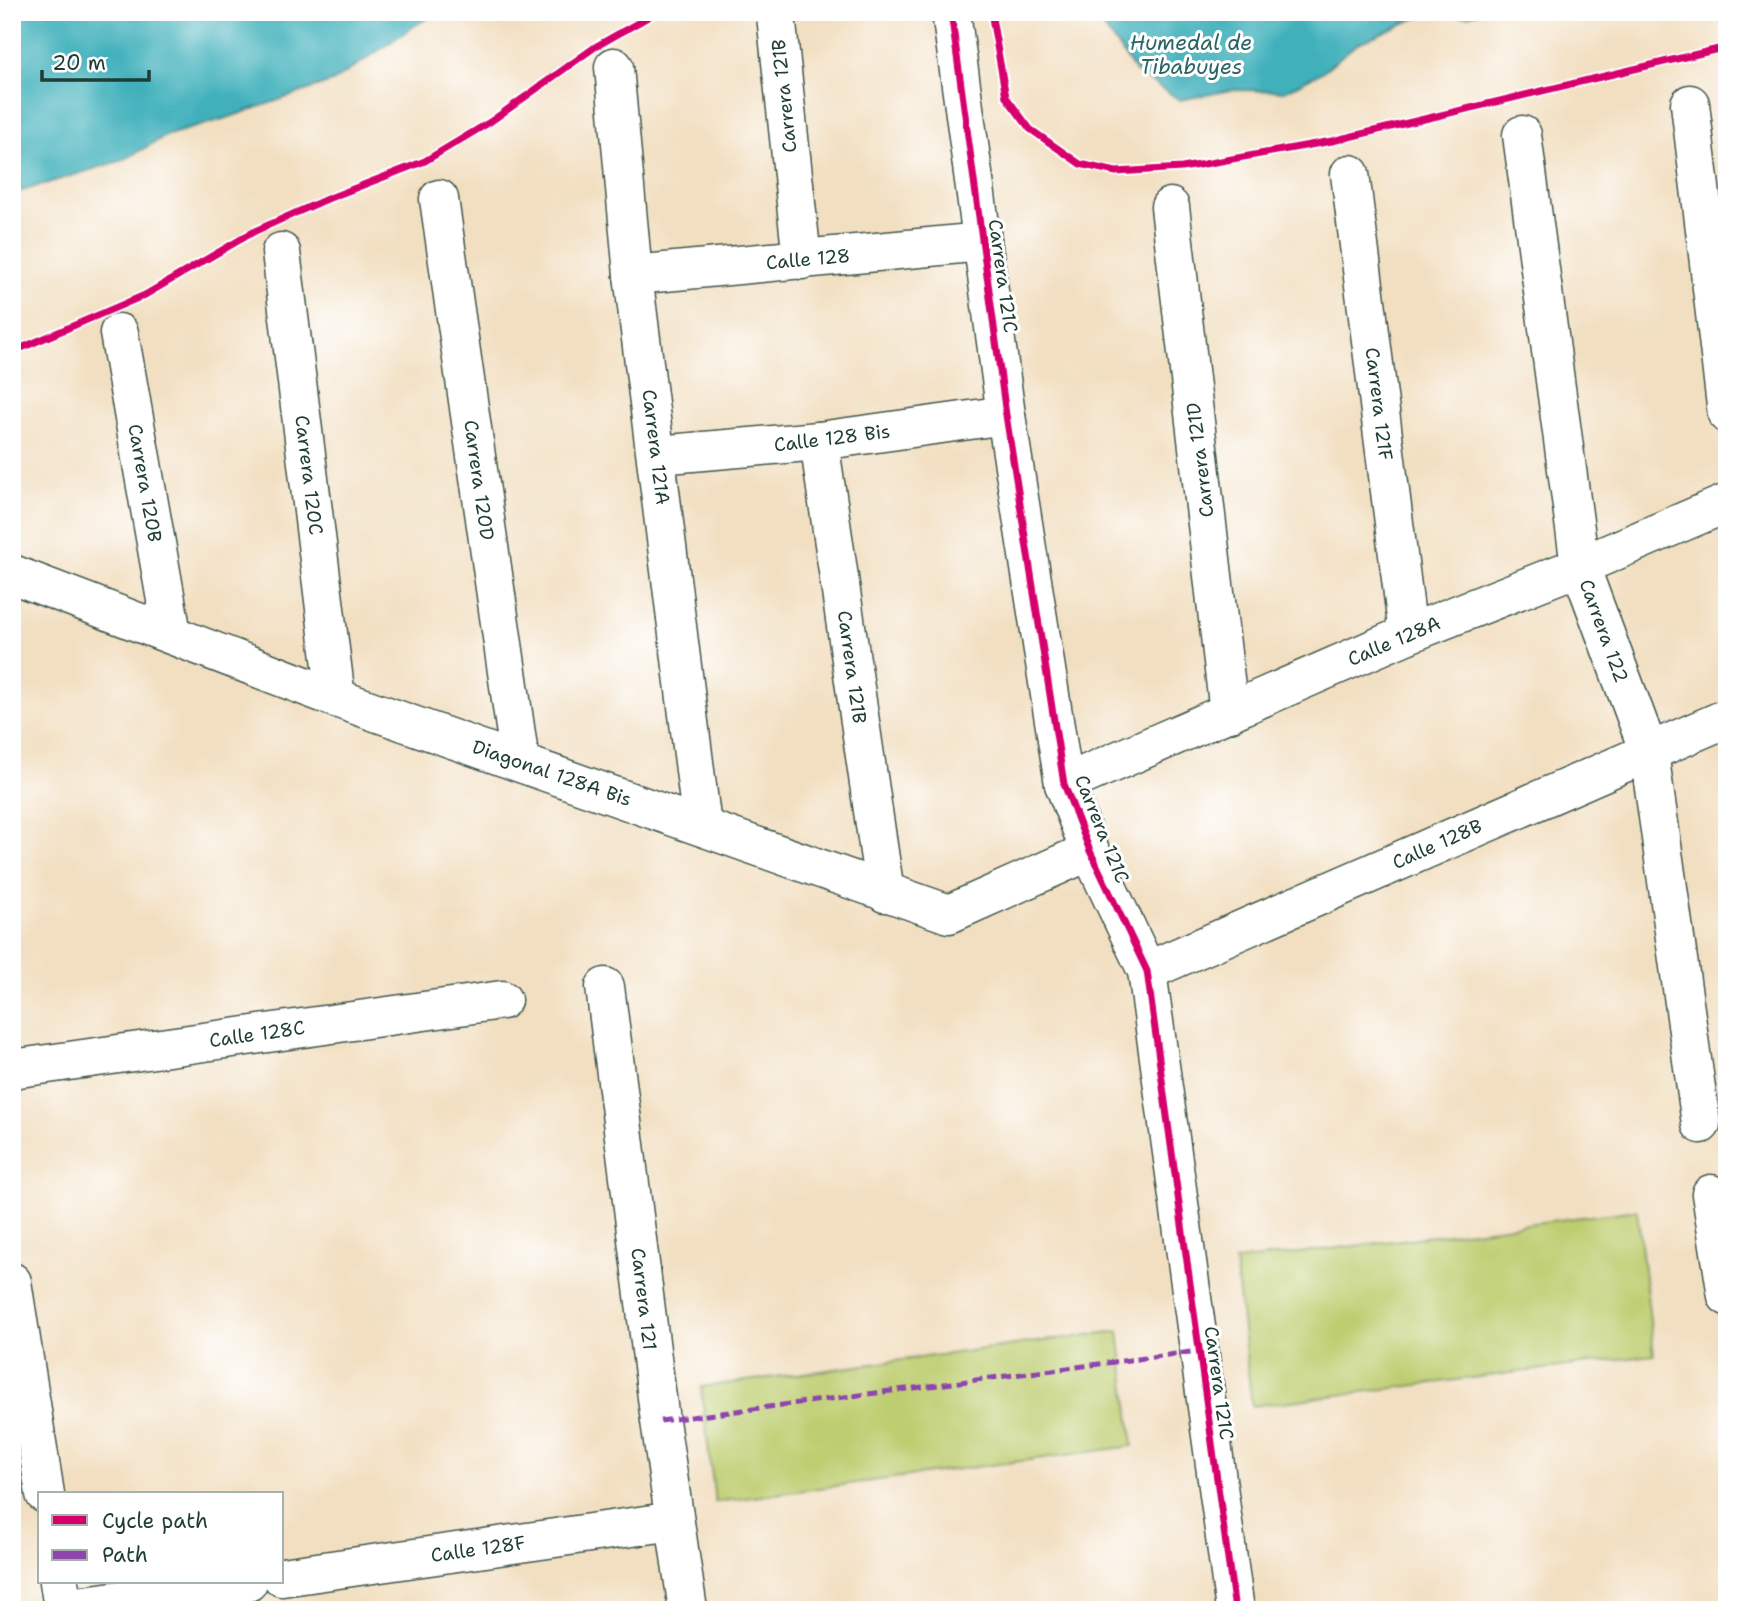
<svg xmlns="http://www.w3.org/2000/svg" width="1739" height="1622" font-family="'Shantell Sans',sans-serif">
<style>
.green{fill:#becd70;stroke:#6e8552;stroke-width:2}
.water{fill:#40b0bb;stroke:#307678;stroke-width:2}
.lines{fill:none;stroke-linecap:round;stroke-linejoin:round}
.minor-casing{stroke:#3f5549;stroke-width:41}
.minor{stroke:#fff;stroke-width:38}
.quiet{stroke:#8e44ad;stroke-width:5;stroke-dasharray:10 5;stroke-linecap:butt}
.cycleway-casing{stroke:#fff;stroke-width:11}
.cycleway{stroke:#d6006c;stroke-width:7}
.labels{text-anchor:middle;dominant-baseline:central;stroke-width:6;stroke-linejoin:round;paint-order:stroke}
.street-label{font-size:19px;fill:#1f3d34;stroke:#fff}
.water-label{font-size:21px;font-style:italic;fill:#2b6563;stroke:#fff}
</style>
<rect width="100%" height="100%" fill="#fff"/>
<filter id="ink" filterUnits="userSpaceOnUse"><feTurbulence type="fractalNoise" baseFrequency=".0143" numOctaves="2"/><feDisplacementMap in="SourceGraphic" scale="14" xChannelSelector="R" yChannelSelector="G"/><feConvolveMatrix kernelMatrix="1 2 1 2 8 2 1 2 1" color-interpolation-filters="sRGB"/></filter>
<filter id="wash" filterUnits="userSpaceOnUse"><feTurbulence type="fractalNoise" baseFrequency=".00686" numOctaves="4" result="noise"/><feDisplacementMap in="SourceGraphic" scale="28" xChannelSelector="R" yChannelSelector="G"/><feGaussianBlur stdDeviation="1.57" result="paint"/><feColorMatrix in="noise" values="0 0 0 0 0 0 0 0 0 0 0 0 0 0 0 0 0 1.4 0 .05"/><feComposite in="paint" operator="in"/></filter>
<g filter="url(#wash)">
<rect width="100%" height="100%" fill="#f2dfc1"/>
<!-- green -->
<g class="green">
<path d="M1637 1210 1654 1355 1252 1406 1235 1261Z"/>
<path d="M1119 1331 1133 1446 715 1502 701 1387Z"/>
</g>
<!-- water -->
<g class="water">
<path d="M12 12H439L414 26 334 81 227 118 168 135 123 160 12 194Z"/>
<path d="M1100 12H1480L1468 16H1421L1358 43 1322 72 1285 91 1231 90 1180 100 1136 72 1103 26Z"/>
</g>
</g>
<g filter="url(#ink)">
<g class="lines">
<defs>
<g id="minor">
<path d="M951 12 1006 415 1064 784 1090 851 1147 971 1235 1610"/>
<path d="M776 15 802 260"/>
<path d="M614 67 633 275 702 826"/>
<path d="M1690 104 1727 414"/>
<path d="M1522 135 1580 566 1649 752 1701 1124"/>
<path d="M1350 174 1408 634"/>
<path d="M439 199 520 762"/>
<path d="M1170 207 1229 713"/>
<path d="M281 252 336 698"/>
<path d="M633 275 982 242"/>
<path d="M119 333 172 634"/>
<path d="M819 441 885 893"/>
<path d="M657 455 819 441 1006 415"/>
<path d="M12 574 336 698 949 914 1090 851"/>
<path d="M1064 784 1408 634 1580 566 1727 503"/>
<path d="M1147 971 1727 718"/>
<path d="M605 987 660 1421 688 1610"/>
<path d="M12 1069 502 1000"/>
<path d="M1711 1194 1727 1296"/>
<path d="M12 1282 45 1494"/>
<path d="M282 1577 674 1521"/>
<path d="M59 1582 63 1608 248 1582"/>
</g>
</defs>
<!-- minor casing -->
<use href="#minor" class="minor-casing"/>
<!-- minor -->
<use href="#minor" class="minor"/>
<!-- quiet -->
<path class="quiet" d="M660 1421 1199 1351"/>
<defs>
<g id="cycleway">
<path d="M951 12 1006 415 1064 784 1090 851 1147 971 1235 1610"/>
<path d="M991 12 1006 97 1030 129 1080 164 1116 172 1182 168 1332 141 1727 47"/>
<path d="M12 352 145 295 255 231 327 199 425 161 490 122 595 47 657 12"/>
</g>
</defs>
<!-- cycleway casing -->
<use href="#cycleway" class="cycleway-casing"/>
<!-- cycleway -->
<use href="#cycleway" class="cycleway"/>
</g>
</g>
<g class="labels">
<!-- street labels -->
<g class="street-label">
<text transform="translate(784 96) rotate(-96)">Carrera 121B</text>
<text transform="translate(808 259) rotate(-5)">Calle 128</text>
<text transform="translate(1003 276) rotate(82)">Carrera 121C</text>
<text transform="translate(1379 404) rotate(83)">Carrera 121F</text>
<text transform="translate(832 438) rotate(-7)">Calle 128 Bis</text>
<text transform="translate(656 447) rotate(83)">Carrera 121A</text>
<text transform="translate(1200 460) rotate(-97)">Carrera 121D</text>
<text transform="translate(309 475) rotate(83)">Carrera 120C</text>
<text transform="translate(479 480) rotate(82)">Carrera 120D</text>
<text transform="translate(145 483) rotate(80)">Carrera 120B</text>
<text transform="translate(1604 631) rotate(70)">Carrera 122</text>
<text transform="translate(1394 641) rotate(-23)">Calle 128A</text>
<text transform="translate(852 667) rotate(82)">Carrera 121B</text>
<text transform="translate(552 773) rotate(19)">Diagonal 128A Bis</text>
<text transform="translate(1102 829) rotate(68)">Carrera 121C</text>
<text transform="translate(1437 844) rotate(-24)">Calle 128B</text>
<text transform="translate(257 1034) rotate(-8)">Calle 128C</text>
<text transform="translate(644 1299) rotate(83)">Carrera 121</text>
<text transform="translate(1219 1383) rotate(82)">Carrera 121C</text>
<text transform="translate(478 1549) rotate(-8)">Calle 128F</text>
</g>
<!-- water labels -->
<g class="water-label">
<text x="1191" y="43">Humedal de<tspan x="1191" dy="24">Tibabuyes</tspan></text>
</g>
</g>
<!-- margin -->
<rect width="1739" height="1622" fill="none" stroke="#fff" stroke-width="42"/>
<!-- legend -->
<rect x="38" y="1492" width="245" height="91" fill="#ffffff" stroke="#a5b1ae" stroke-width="2"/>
<rect x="52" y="1515" width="35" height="10" fill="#d6006c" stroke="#a5b1ae" stroke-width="2"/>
<text x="102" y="1528" font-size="21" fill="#1f3d34">Cycle path</text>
<rect x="52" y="1550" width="35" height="10" fill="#8e44ad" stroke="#a5b1ae" stroke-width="2"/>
<text x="102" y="1562" font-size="21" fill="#1f3d34">Path</text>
<!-- scale -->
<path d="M42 70v10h107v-10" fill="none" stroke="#1f3d34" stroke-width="3.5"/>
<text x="52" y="70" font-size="21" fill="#1f3d34" stroke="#ffffff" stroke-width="5" paint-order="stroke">20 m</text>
</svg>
